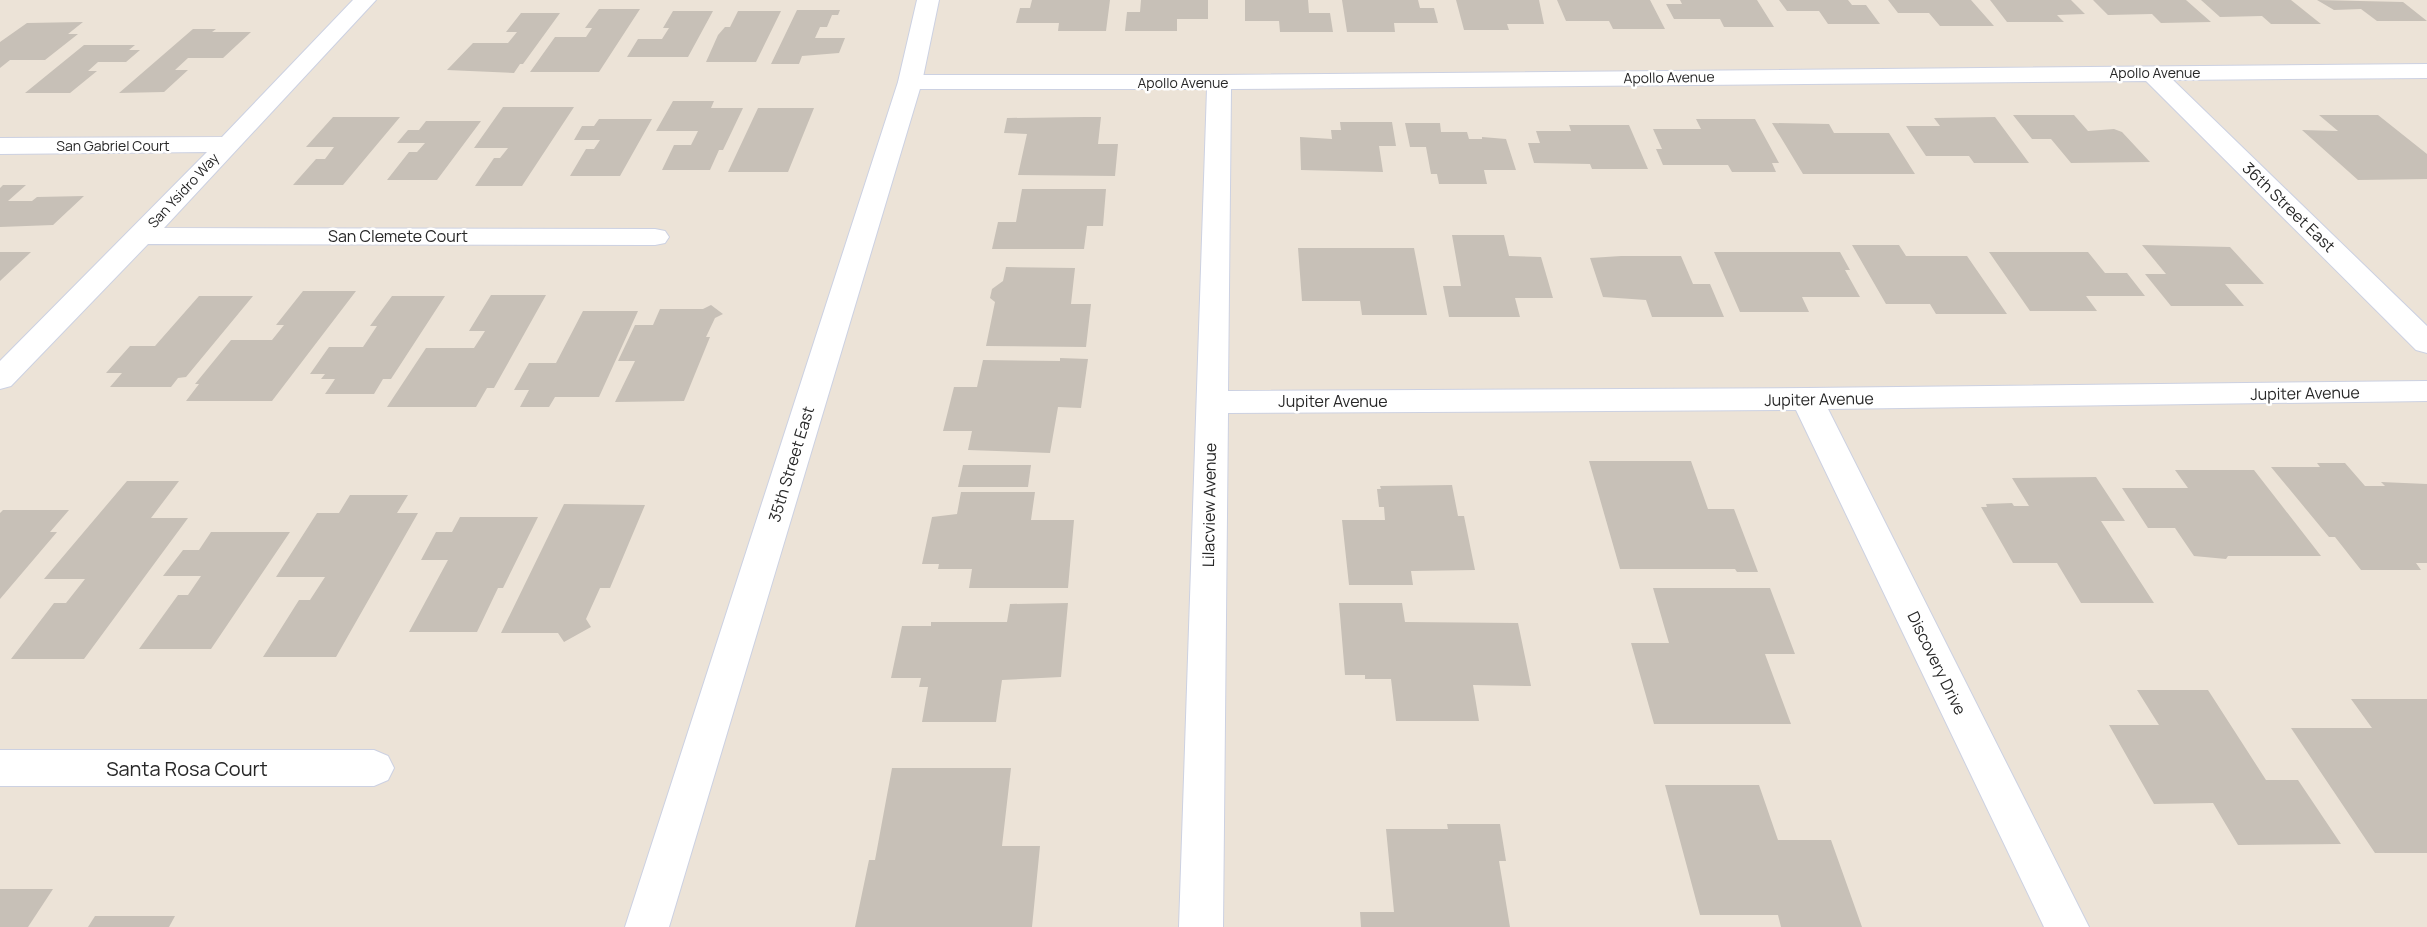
<svg xmlns="http://www.w3.org/2000/svg" width="2427" height="927" font-family="Manrope,sans-serif">
<style>
.building{fill:#c7c0b7}
.lines{fill:none;stroke-linecap:round;stroke-linejoin:round}
.minor-casing{stroke:#ccd1e2;stroke-width:2}
.tertiary-casing{stroke:#ccd1e2;stroke-width:2}
.minor{fill:#fff;fill-rule:evenodd}
.tertiary{fill:#fff;fill-rule:evenodd}
.labels{text-anchor:middle;dominant-baseline:central;stroke-width:5;stroke-linejoin:round;paint-order:stroke}
.far-street-label{font-size:14px;fill:#272727;stroke:#fff}
.street-label{font-size:16px;fill:#272727;stroke:#fff}
.near-street-label{font-size:20px;fill:#272727;stroke:#fff}
</style>
<rect width="100%" height="100%" fill="#ece3d7"/>
<!-- building -->
<g class="building">
<path d="M1032 0H1110L1106 31H1058L1059 23H1016L1020 8H1030Z"/>
<path d="M1141 0H1208V19H1177V31H1125L1127 12H1140Z"/>
<path d="M1245 0H1308L1309 13H1330L1333 32H1280L1279 21H1245Z"/>
<path d="M1342 0H1418L1420 8H1434L1438 23H1394L1395 32H1347Z"/>
<path d="M1456 0H1539L1544 24H1507L1509 30H1464Z"/>
<path d="M1557 0H1650L1665 29H1613L1609 21H1566Z"/>
<path d="M1680 0H1757L1774 27H1724L1720 19H1674L1666 4H1682Z"/>
<path d="M1779 0H1848L1852 5H1866L1880 24H1828L1819 11H1787Z"/>
<path d="M1888 0H1971L1994 26H1940L1929 13H1898Z"/>
<path d="M1990 0H2071L2085 14 2057 15 2064 22H2007Z"/>
<path d="M2093 0H2186L2211 22 2161 23 2152 14 2108 15Z"/>
<path d="M2201 0H2291L2321 24H2271L2262 16 2220 17Z"/>
<path d="M2317 0 2403 2 2427 21H2377L2361 9 2334 10Z"/>
<path d="M599 9H640L599 72H530L555 37H586L592 28H585Z"/>
<path d="M797 10H840L838 15H832L827 27H820L815 38H845L839 53 802 56 799 64H771Z"/>
<path d="M673 11H713L688 57H627L638 39H662L669 28H663Z"/>
<path d="M738 11H781L756 62H706L718 35 725 27H730Z"/>
<path d="M521 13H560L523 64H520L514 73 447 70 473 43H508L517 32H506Z"/>
<path d="M83 22 68 34H78L45 60H10L0 68V42L27 23Z"/>
<path d="M193 29H216L212 32H251L223 58H188L175 70H188L164 92 119 93Z"/>
<path d="M84 45H135L129 50H140L126 62H98L88 71H97L70 93H25Z"/>
<path d="M673 101H714L711 108H743L723 150H719L710 170H662L674 145H691L698 131H656Z"/>
<path d="M503 107H574L522 186H475L494 158H500L508 148H474Z"/>
<path d="M758 108H814L788 172H728Z"/>
<path d="M2013 115H2074L2088 131 2114 129 2122 132 2150 162 2071 163 2051 139H2032Z"/>
<path d="M2319 115H2378L2427 154V179L2358 180 2302 130 2338 131Z"/>
<path d="M333 117H400L343 185H293L316 159H325L334 147H306Z"/>
<path d="M1084 117H1101L1098 144H1118L1115 176 1018 175 1027 134 1004 133 1007 118Z"/>
<path d="M1995 117 2029 163H1974L1969 156H1926L1906 126H1940L1934 118Z"/>
<path d="M599 119H652L620 176H570L586 149H594L600 140H574L582 126H594Z"/>
<path d="M1696 119H1755L1779 163H1772L1776 172H1732L1728 165H1663L1656 149H1662L1653 129H1701Z"/>
<path d="M426 121H481L437 180H387L409 152H417L425 143H397L408 130H419Z"/>
<path d="M1340 122H1392L1396 146H1379L1383 172 1301 170 1300 137 1332 139 1331 130H1341Z"/>
<path d="M1405 123H1440L1441 132H1467L1469 139H1482V137L1506 139 1516 170H1484L1487 184H1439L1437 174H1431L1426 147H1410Z"/>
<path d="M1772 123 1829 124 1834 133H1889L1915 174H1803Z"/>
<path d="M1569 125H1629L1648 169H1592L1590 164 1534 163 1528 143H1540L1536 131H1571Z"/>
<path d="M3 185H26L8 201H32L37 197 84 196 53 225 0 227V188Z"/>
<path d="M1022 189H1106L1103 226H1087L1084 249H992L998 222H1016Z"/>
<path d="M1452 235H1504L1509 256 1541 257 1553 298H1515L1520 317H1449L1443 286H1461Z"/>
<path d="M1852 245H1899L1906 256H1967L2007 314H1936L1930 304H1886Z"/>
<path d="M2142 245 2230 247 2264 284H2225L2244 306H2171L2145 274H2166Z"/>
<path d="M1298 248H1414L1427 315H1362L1360 301H1302Z"/>
<path d="M0 252H31L0 281Z"/>
<path d="M1714 252H1840L1850 270H1845L1860 297H1802L1809 312H1740Z"/>
<path d="M1989 252H2088L2105 273H2127L2145 296H2086L2097 311H2030Z"/>
<path d="M1621 256H1681L1693 284H1710L1724 317H1652L1646 300 1603 297 1590 258Z"/>
<path d="M1006 267 1075 268 1071 304H1091L1086 347 986 346 995 302 990 298 992 289 1003 281Z"/>
<path d="M303 291H356L272 401H186L199 384H195L231 340H272L284 325H276Z"/>
<path d="M491 295H546L494 388H487L476 407H387L426 348H474L485 331H469Z"/>
<path d="M199 296H253L186 377 178 378 171 387H110L122 373H106L130 346H155Z"/>
<path d="M392 296H445L391 379H383L374 394H325L335 379H321L325 374H310L329 347H363L377 326H370Z"/>
<path d="M711 305 723 314 715 318 706 337H710L684 401 615 402 635 361H618L635 325H653L660 309H703Z"/>
<path d="M583 311H638L599 397H555L549 407H520L529 390H514L529 363H556Z"/>
<path d="M1060 358 1088 359 1081 408 1058 407 1050 453 968 450 972 431H943L954 387H977L983 360 1060 361Z"/>
<path d="M1589 461H1691L1708 509H1734L1758 572H1737L1735 569H1620Z"/>
<path d="M2317 463H2345L2365 486H2385L2381 482 2427 484V563H2416L2421 570H2361L2335 537H2329L2271 467H2320Z"/>
<path d="M963 465H1031L1028 487H958Z"/>
<path d="M2175 470H2254L2321 556H2228L2226 559 2194 556 2175 528H2148L2122 488H2188Z"/>
<path d="M2096 477 2125 521H2101L2154 603H2081L2057 563H2013L1981 507H1987L1986 504 2012 503 2014 506H2029L2012 478Z"/>
<path d="M127 481H179L151 518H188L84 659H11L54 603H66L85 579H44Z"/>
<path d="M1452 485 1458 516H1464L1475 570 1411 571 1413 585H1349L1342 520H1385L1384 507H1379L1377 489H1381L1380 486Z"/>
<path d="M961 492H1035L1031 520H1074L1068 588H969L972 569H938L939 564H922L932 517 957 514Z"/>
<path d="M350 495H408L397 513H418L336 657H263L299 600H310L325 577H276L317 513H339Z"/>
<path d="M564 504 645 505 610 588H600L586 619 591 627 564 642 558 633H501Z"/>
<path d="M3 510H69L50 532H57L0 599V513Z"/>
<path d="M460 517H538L503 588H498L477 632H409L448 560H421L436 532H452Z"/>
<path d="M211 532H290L211 649H139L178 595H188L201 576H163L183 550H199Z"/>
<path d="M1653 588H1770L1795 654H1765L1791 724H1654L1631 643H1669Z"/>
<path d="M1068 603 1061 677 1002 680 996 722H922L928 687H919L921 678H891L902 626H931V622H1007L1010 604Z"/>
<path d="M1339 603H1402L1405 622 1518 623 1531 686 1473 685 1479 721H1396L1391 679H1365V675H1345Z"/>
<path d="M2137 690H2208L2266 780H2298L2341 844 2238 845 2213 803 2154 804 2109 725H2159Z"/>
<path d="M2351 699H2427V853H2375L2291 728H2372Z"/>
<path d="M892 768H1011L1002 846H1040L1032 927H855L869 860H875Z"/>
<path d="M1665 785H1759L1778 840H1831L1862 927H1781L1778 915H1700Z"/>
<path d="M1447 824H1500L1506 861H1499L1510 927H1361L1360 912H1394L1386 829H1448Z"/>
<path d="M0 889H53L28 927H0Z"/>
<path d="M95 916H175L169 927H88Z"/>
</g>
<g class="lines">
<defs>
<g id="minor">
<path d="M353 0H376L164 228 655 229 665 231 669 237 665 243 655 245 148 244 11 386 0 389V361L207 152 0 154V138L222 137Z"/>
<path d="M2427 64V78L2173 80 2427 326V353L2416 350 2146 81 1231 89 1228 391 1807 388 2427 381V401L1828 409 2089 927H2044L1796 410 1228 413 1223 927H1179L1207 89H910L902 87 898 82 902 77 910 75H1219Z"/>
<path d="M0 750H374L388 756 394 768 388 780 374 786H0Z"/>
</g>
<path id="tertiary" d="M917 0H939L922 82 669 927H625L898 82Z"/>
</defs>
<!-- minor casing -->
<use href="#minor" class="minor-casing"/>
<!-- tertiary casing -->
<use href="#tertiary" class="tertiary-casing"/>
<!-- minor -->
<use href="#minor" class="minor"/>
<!-- tertiary -->
<use href="#tertiary" class="tertiary"/>
</g>
<g class="labels">
<!-- far-street labels -->
<g class="far-street-label">
<text x="2155" y="72">Apollo Avenue</text>
<text transform="translate(1669 77) rotate(-1)">Apollo Avenue</text>
<text x="1183" y="82">Apollo Avenue</text>
<text x="113" y="145">San Gabriel Court</text>
<text transform="translate(183 190) rotate(-47)">San Ysidro Way</text>
</g>
<!-- street labels -->
<g class="street-label">
<text transform="translate(2289 207) rotate(44)">36th Street East</text>
<text x="398" y="236">San Clemete Court</text>
<text transform="translate(2305 393) rotate(-1)">Jupiter Avenue</text>
<text transform="translate(1819 399) rotate(-1)">Jupiter Avenue</text>
<text x="1333" y="401">Jupiter Avenue</text>
<text transform="translate(791 464) rotate(-73)">35th Street East</text>
<text transform="translate(1209 505) rotate(-89)">Lilacview Avenue</text>
<text transform="translate(1937 663) rotate(64)">Discovery Drive</text>
</g>
<!-- near-street labels -->
<g class="near-street-label">
<text x="187" y="768">Santa Rosa Court</text>
</g>
</g>
</svg>
